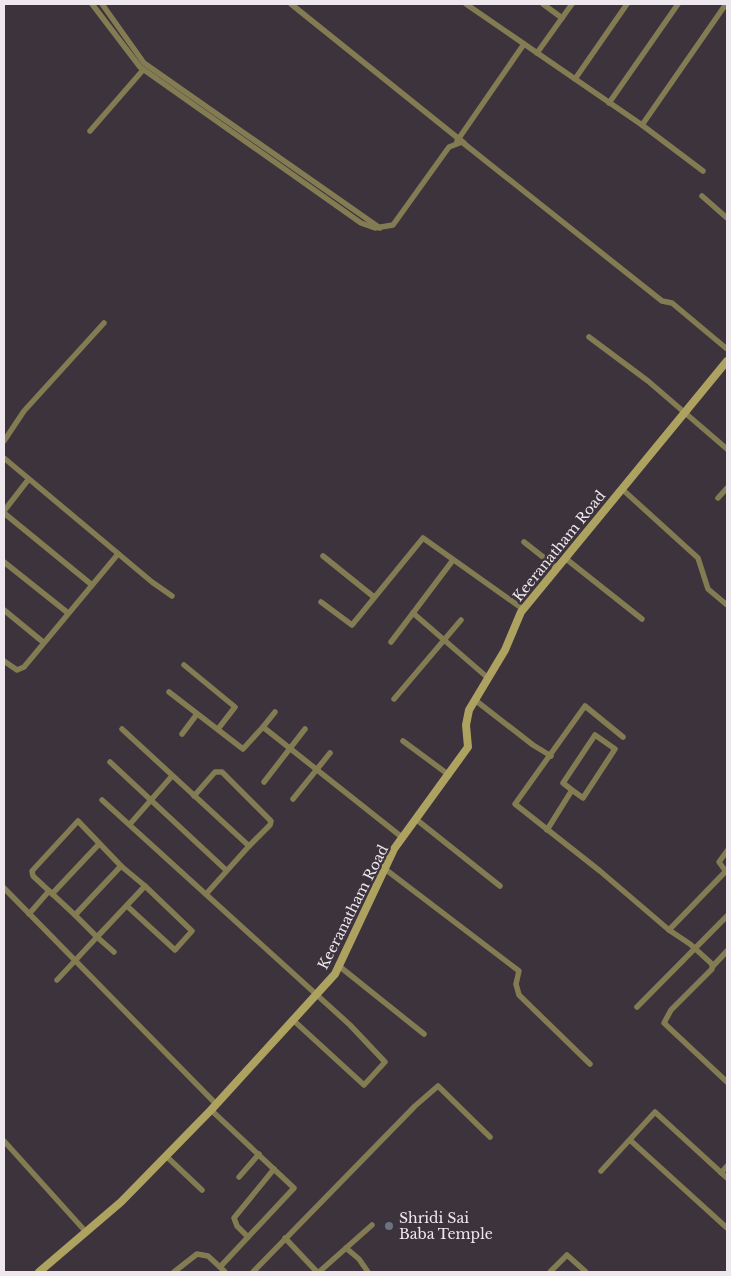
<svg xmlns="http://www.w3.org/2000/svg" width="731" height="1276" font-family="'Libre Baskerville',serif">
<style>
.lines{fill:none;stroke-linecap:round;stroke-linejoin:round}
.street{stroke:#837c53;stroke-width:5.5}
.secondary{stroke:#aea260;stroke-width:8}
.worship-dot{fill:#6b7280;stroke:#3c333c;stroke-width:2}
.labels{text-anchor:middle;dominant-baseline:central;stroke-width:5;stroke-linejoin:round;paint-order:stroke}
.street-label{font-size:14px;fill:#eee8ee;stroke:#3c333c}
.poi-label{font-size:14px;fill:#eee8ee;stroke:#3c333c;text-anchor:start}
</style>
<rect width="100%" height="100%" fill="#3c333c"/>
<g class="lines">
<!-- street -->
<g class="street">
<path d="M92 4 140 67 361 223 375 228 393 225 449 147 462 142 662 301 672 303 727 349"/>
<path d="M102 4 144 63 380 228"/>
<path d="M291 4 464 143"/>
<path d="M466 4 642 125 726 4"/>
<path d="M543 4 562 18"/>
<path d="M537 53 572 4"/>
<path d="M575 79 627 4"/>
<path d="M609 103 678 4"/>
<path d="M642 125 703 171"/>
<path d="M90 131 143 70"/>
<path d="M457 141 524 44"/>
<path d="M702 196 727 218"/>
<path d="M589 337 648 381 727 449"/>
<path d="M4 441 24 411 104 323"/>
<path d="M4 458 152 582 172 596"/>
<path d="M622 489 698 558 708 589 727 605"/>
<path d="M718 498 727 488"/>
<path d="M4 511 28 480"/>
<path d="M4 513 92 585"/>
<path d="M524 542 557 568"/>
<path d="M323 556 374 597"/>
<path d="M565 558 642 619"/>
<path d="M453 560 413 613 488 678"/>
<path d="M4 562 68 613"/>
<path d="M321 602 352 625 423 538 523 609"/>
<path d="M4 610 43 642"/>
<path d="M391 642 413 613"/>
<path d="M4 661 17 670 24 667 118 554"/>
<path d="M184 665 235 707 218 729"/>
<path d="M169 692 243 749 263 727 403 838"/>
<path d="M394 699 461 620"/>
<path d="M475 700 533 745 551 756"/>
<path d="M263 727 275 712"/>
<path d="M122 729 249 846 207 893"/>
<path d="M182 734 197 714"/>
<path d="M623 737 585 706 515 804 600 871 669 930 690 944 712 964V969L671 1010 664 1023 727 1082"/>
<path d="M403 741 449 775"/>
<path d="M110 762 226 870"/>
<path d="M264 782 305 729"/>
<path d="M194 796 215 772H222L271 821 270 825 249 846"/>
<path d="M293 799 330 753"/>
<path d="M102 800 350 1025 385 1062 364 1085 293 1020"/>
<path d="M417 820 500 886"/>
<path d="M130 824 172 776"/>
<path d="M547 830 572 790 583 798 615 749 595 735 563 783 572 790"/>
<path d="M385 869 519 971 516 984 519 995 590 1064"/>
<path d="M727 873 719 862 727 851"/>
<path d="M4 888 216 1104"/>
<path d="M52 894 99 844"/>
<path d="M127 906 175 950 192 931 145 886"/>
<path d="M29 914 49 891"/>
<path d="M75 915 33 876 32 871 78 821 121 866"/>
<path d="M669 930 725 872"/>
<path d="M339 966 424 1034"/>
<path d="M713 966 727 951"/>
<path d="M57 980 97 937 75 915 121 866 145 886 97 937 114 952"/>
<path d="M637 1007 727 916"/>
<path d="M211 1110 294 1188 220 1267 225 1272"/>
<path d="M630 1140 727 1228"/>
<path d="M4 1141 86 1232"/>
<path d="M166 1156 202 1190"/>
<path d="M601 1171 655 1112 727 1178"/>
<path d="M721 1173 727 1166"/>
<path d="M239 1177 259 1154"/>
<path d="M248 1237 237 1226 234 1218 274 1169"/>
<path d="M285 1238 317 1272"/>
<path d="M346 1248 359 1259 368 1272"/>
<path d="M174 1272 197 1254 208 1256 220 1267"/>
<path d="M253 1272 415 1106 438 1086 490 1137"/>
<path d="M319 1272 372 1225"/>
<path d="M550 1272 567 1255 586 1272"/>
</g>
<!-- secondary -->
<path class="secondary" d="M39 1272 121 1202 211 1110 335 974 394 849 468 747 466 725 469 710 505 650 521 612 727 361"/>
</g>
<!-- markers -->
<circle class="worship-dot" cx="389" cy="1226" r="5"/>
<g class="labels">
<!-- street labels -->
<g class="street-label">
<text transform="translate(559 546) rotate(-51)">Keeranatham Road</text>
<text transform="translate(353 907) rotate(-63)">Keeranatham Road</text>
</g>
<!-- poi labels -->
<g class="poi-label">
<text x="399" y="1218">Shridi Sai<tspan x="399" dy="16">Baba Temple</tspan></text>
</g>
</g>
<!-- border -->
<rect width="731" height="1276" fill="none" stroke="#eee8ee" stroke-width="10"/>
</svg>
